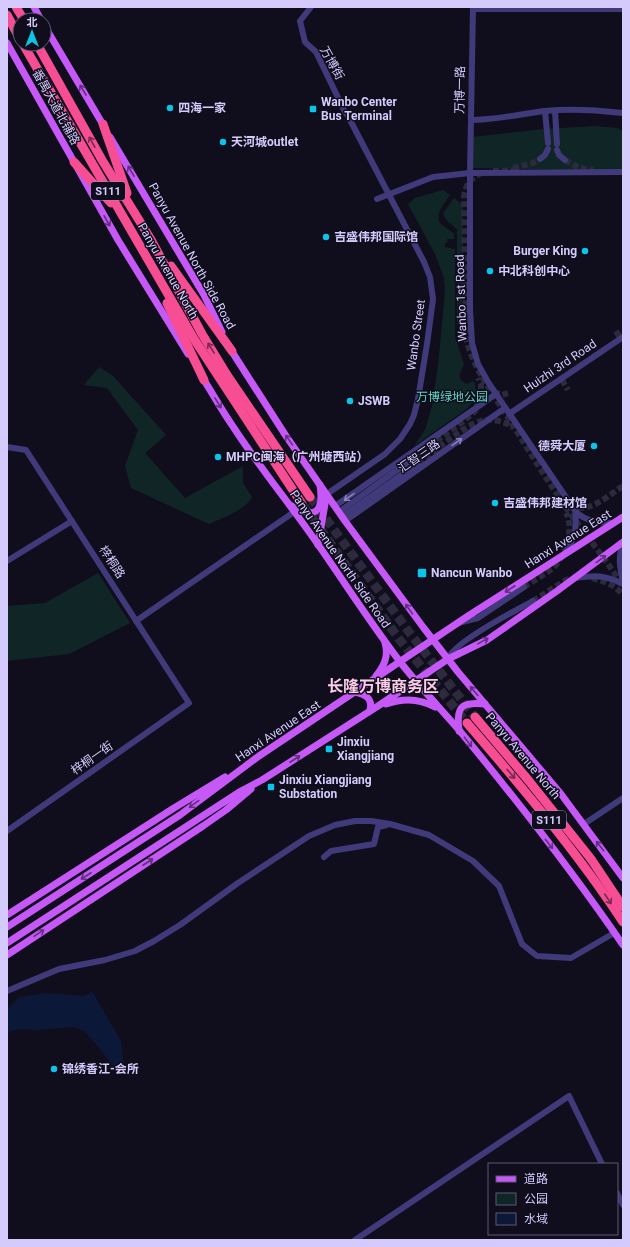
<svg xmlns="http://www.w3.org/2000/svg" width="630" height="1247" font-family="Roboto,'Noto Sans SC',sans-serif">
<style>
.green{fill:#102626}
.water{fill:#0b1838}
.lines{fill:none;stroke-linecap:round;stroke-linejoin:round}
.minor-tunnel{stroke:#2d2a3e;stroke-width:6;stroke-dasharray:6 3;stroke-linecap:butt}
.highway-tunnel{stroke:#2d2a3e;stroke-width:9;stroke-dasharray:9 4.5;stroke-linecap:butt}
.minor{stroke:#403a7a;stroke-width:6}
.major{stroke:#c558f6;stroke-width:7}
.highway{stroke:#f64d93;stroke-width:9}
.oneway{stroke:#612f7f}
.oneway2{stroke:#772a52}
.oneway3{stroke:#8a82bb}
.poi-dot{fill:#0cc3e8;stroke:#100d1d;stroke-width:1.5}
.labels{text-anchor:middle;dominant-baseline:central;stroke-width:3;stroke-linejoin:round;paint-order:stroke}
.shield{fill:#100d1d;stroke:#9992b9;stroke-width:1}
.shield-label{font-size:11px;font-weight:bold;fill:#d4cbfc}
.street-label{font-size:12px;fill:#d4cbfc;stroke:#100d1d}
.poi-label{font-size:12px;font-weight:bold;fill:#d4cbfc;stroke:#100d1d;text-anchor:start}
.park-label{font-size:12px;fill:#5cd7c1;stroke:#100d1d}
.district-label{font-size:16px;font-weight:bold;fill:#fccde8;stroke:#100d1d}
</style>
<rect width="100%" height="100%" fill="#100d1d"/>
<!-- green -->
<g class="green">
<path d="M595 126 618 128 623 131V171L472 168V137L543 129Z"/>
<path d="M443 190 450 195C445 203 433 215 441 224 445 228 450 230 454 234V239H447L448 242 445 243V247L455 249V337L464 364C460 374 456 377 466 384L474 381 477 395 468 408 414 446 425 430 432 406 438 366 445 292 444 278 435 254 408 204 415 198Z"/>
<path d="M454 198 463 205 462 324H457V229C451 224 445 221 443 213Z"/>
<path d="M99 367 113 376 166 435 145 453 185 498 243 466V483L252 497C246 510 222 518 209 524L131 488 125 466 138 430 107 388 84 385Z"/>
<path d="M98 573 130 623 69 654 7 661V606L45 603Z"/>
</g>
<!-- water -->
<path class="water" d="M92 991 121 1041 124 1065 115 1069 100 1049 85 1032 74 1027 35 1030 19 1029 7 1032V1009L19 997 45 993 85 996Z"/>
<g class="lines">
<!-- minor-tunnel -->
<g class="minor-tunnel">
<path d="M565 160 579 168 593 170"/>
<path d="M513 168 533 163 540 159"/>
<path d="M493 171 517 170"/>
<path d="M482 173C470 178 465 185 464 198L466 338C473 368 491 391 507 416 528 449 549 484 572 516 589 539 607 561 622 585"/>
<path d="M616 331 622 341"/>
<path d="M562 380 568 390"/>
<path d="M494 392 502 395 508 393"/>
<path d="M415 457 465 420 475 411 481 396V384L478 378"/>
<path d="M418 463C432 453 466 424 481 421 490 418 506 421 513 428"/>
<path d="M569 505C589 515 607 496 623 486"/>
<path d="M592 578C604 581 615 585 623 595"/>
<path d="M524 587C534 580 547 574 555 566 567 554 574 527 566 513"/>
<path d="M533 601 566 580 571 579"/>
</g>
<!-- highway-tunnel -->
<g class="highway-tunnel">
<path d="M310 497 409 632 475 717"/>
<path d="M304 506 399 639 467 723"/>
</g>
<!-- minor -->
<g class="minor">
<path d="M311 7 300 21 305 42 316 52 344 110 349 118 424 262 430 277 433 299 427 344 418 399 414 415 410 424 400 439 385 454 327 494"/>
<path d="M473 7 470 173V309L472 343 478 364 488 382 576 512C587 522 600 523 614 523"/>
<path d="M473 9H623"/>
<path d="M545 111 548 143"/>
<path d="M555 111 557 144"/>
<path d="M471 120C496 120 520 114 545 111 571 108 597 110 623 113"/>
<path d="M557 150 559 155 565 160"/>
<path d="M540 159 545 155 548 149"/>
<path d="M377 199 433 177 470 173 623 172"/>
<path d="M509 414 623 337"/>
<path d="M7 447 26 450 189 703 7 831"/>
<path d="M335 506 496 394"/>
<path d="M339 512 415 457"/>
<path d="M342 517 418 463"/>
<path d="M345 521 505 408"/>
<path d="M623 546C617 557 621 571 623 583"/>
<path d="M566 552 575 535 576 512"/>
<path d="M7 561 72 521"/>
<path d="M575 578C595 575 605 575 623 584"/>
<path d="M136 621 294 512"/>
<path d="M458 623 478 618 524 587"/>
<path d="M448 659C452 643 516 610 533 601"/>
<path d="M584 824 623 798"/>
<path d="M324 857 331 851 374 844 378 827 387 825"/>
<path d="M7 991 59 969 105 960 135 951 154 941 180 925 238 883 309 836 335 825 355 821H371L390 824 429 835 473 861 499 886 522 944 537 956 571 958 614 933"/>
<path d="M617 1193 623 1205"/>
<path d="M355 1240 569 1096 602 1164"/>
</g>
<!-- major -->
<g class="major">
<path d="M34 7 41 20"/>
<path d="M44 25 105 128"/>
<path d="M7 43 118 240 188 354"/>
<path d="M110 137 204 295 222 332"/>
<path d="M229 347 286 436 345 521 423 627 458 672 561 794 623 878"/>
<path d="M202 377C213 394 222 411 234 428 260 468 290 504 317 543 345 583 371 624 401 663 419 686 439 707 459 730 516 799 572 871 623 945"/>
<path d="M290 505C315 520 324 513 320 485"/>
<path d="M318 545 326 498"/>
<path d="M376 676C384 666 389 656 385 643"/>
<path d="M354 692C365 694 373 698 370 710"/>
<path d="M386 704C403 698 419 698 435 707"/>
<path d="M459 731C456 706 461 702 485 704"/>
<path d="M7 915 174 808 225 777"/>
<path d="M7 927 180 815 259 756 468 616 623 517"/>
<path d="M7 943 241 791 262 780 378 706 448 659 487 640 557 591 623 542"/>
<path d="M7 955 203 826 226 810 251 789"/>
</g>
<!-- highway -->
<g class="highway">
<path d="M16 7 24 20"/>
<path d="M7 15 20 39"/>
<path d="M23 44 194 339 302 504"/>
<path d="M37 44 102 160 150 238 202 334 227 375 310 497"/>
<path d="M103 124 127 193"/>
<path d="M74 162 111 203"/>
<path d="M171 266 232 351"/>
<path d="M167 303 204 380"/>
<path d="M475 717 529 781 591 859 623 907"/>
<path d="M467 723C522 787 577 852 623 922"/>
</g>
</g>
<!-- one-way arrows -->
<defs><path id="oneway-shaft" d="M-6 0H5M1.5-3L5.5 0L1.5 3" fill="none" stroke-width="1.6" stroke-linecap="round" stroke-linejoin="round"/></defs>
<g class="oneway">
<use href="#oneway-shaft" transform="translate(83 90) rotate(-121)"/>
<use href="#oneway-shaft" transform="translate(131 171) rotate(-120)"/>
<use href="#oneway-shaft" transform="translate(107 221) rotate(61)"/>
<use href="#oneway-shaft" transform="translate(218 403) rotate(59)"/>
<use href="#oneway-shaft" transform="translate(289 440) rotate(-125)"/>
<use href="#oneway-shaft" transform="translate(601 559) rotate(-36)"/>
<use href="#oneway-shaft" transform="translate(510 589) rotate(147)"/>
<use href="#oneway-shaft" transform="translate(409 609) rotate(-126)"/>
<use href="#oneway-shaft" transform="translate(483 641) rotate(-29)"/>
<use href="#oneway-shaft" transform="translate(474 691) rotate(-130)"/>
<use href="#oneway-shaft" transform="translate(468 742) rotate(53)"/>
<use href="#oneway-shaft" transform="translate(295 759) rotate(-33)"/>
<use href="#oneway-shaft" transform="translate(194 804) rotate(144)"/>
<use href="#oneway-shaft" transform="translate(549 844) rotate(52)"/>
<use href="#oneway-shaft" transform="translate(600 846) rotate(-127)"/>
<use href="#oneway-shaft" transform="translate(148 862) rotate(-33)"/>
<use href="#oneway-shaft" transform="translate(86 876) rotate(147)"/>
<use href="#oneway-shaft" transform="translate(39 933) rotate(-34)"/>
</g>
<g class="oneway2">
<use href="#oneway-shaft" transform="translate(92 142) rotate(-119)"/>
<use href="#oneway-shaft" transform="translate(211 348) rotate(-122)"/>
<use href="#oneway-shaft" transform="translate(511 774) rotate(49)"/>
<use href="#oneway-shaft" transform="translate(608 899) rotate(57)"/>
</g>
<g class="oneway3">
<use href="#oneway-shaft" transform="translate(457 442) rotate(-35)"/>
<use href="#oneway-shaft" transform="translate(349 497) rotate(145)"/>
</g>
<!-- markers -->
<g class="poi-dot">
<circle cx="170" cy="108" r="4"/>
<rect x="309" y="105" width="8" height="8" rx="2"/>
<circle cx="223" cy="142" r="4"/>
<circle cx="326" cy="237" r="4"/>
<circle cx="585" cy="251" r="4"/>
<circle cx="490" cy="271" r="4"/>
<circle cx="350" cy="401" r="4"/>
<circle cx="594" cy="446" r="4"/>
<circle cx="218" cy="457" r="4"/>
<circle cx="495" cy="503" r="4"/>
<rect x="417" y="568" width="10" height="10" rx="2"/>
<rect x="325" y="745" width="8" height="8" rx="2"/>
<rect x="267" y="783" width="8" height="8" rx="2"/>
<circle cx="54" cy="1069" r="4"/>
</g>
<g class="labels">
<!-- shield labels -->
<g class="shield">
<rect x="91" y="182" width="34" height="18" rx="3"/>
<rect x="532" y="811" width="34" height="18" rx="3"/>
</g>
<g class="shield-label">
<text x="108" y="191">S111</text>
<text x="549" y="820">S111</text>
</g>
<!-- street labels -->
<g class="street-label">
<text transform="translate(332 63) rotate(61)">万博街</text>
<text transform="translate(460 90) rotate(-89)">万博一路</text>
<text transform="translate(56 107) rotate(61)">番禺大道北铺路</text>
<text transform="translate(192 256) rotate(61)">Panyu Avenue North Side Road</text>
<text transform="translate(168 271) rotate(60)">Panyu Avenue North</text>
<text transform="translate(461 298) rotate(-92)">Wanbo 1st Road</text>
<text transform="translate(416 335) rotate(-82)">Wanbo Street</text>
<text transform="translate(560 366) rotate(-34)">Huizhi 3rd Road</text>
<text transform="translate(419 456) rotate(-35)">汇智三路</text>
<text transform="translate(568 539) rotate(-32)">Hanxi Avenue East</text>
<text transform="translate(340 559) rotate(55)">Panyu Avenue North Side Road</text>
<text transform="translate(112 562) rotate(57)">梓桐路</text>
<text transform="translate(278 731) rotate(-34)">Hanxi Avenue East</text>
<text transform="translate(523 756) rotate(50)">Panyu Avenue North</text>
<text transform="translate(92 758) rotate(-35)">梓桐一街</text>
</g>
<!-- poi labels -->
<g class="poi-label">
<text x="321" y="102">Wanbo Center<tspan x="321" dy="14">Bus Terminal</tspan></text>
<text x="178" y="108">四海一家</text>
<text x="231" y="142">天河城outlet</text>
<text x="334" y="237">吉盛伟邦国际馆</text>
<text x="577" y="251" text-anchor="end">Burger King</text>
<text x="498" y="271">中北科创中心</text>
<text x="358" y="401">JSWB</text>
<text x="586" y="446" text-anchor="end">德舜大厦</text>
<text x="226" y="457">MHPC闽海（广州塘西站）</text>
<text x="503" y="503">吉盛伟邦建材馆</text>
<text x="431" y="573">Nancun Wanbo</text>
<text x="337" y="742">Jinxiu<tspan x="337" dy="14">Xiangjiang</tspan></text>
<text x="279" y="780">Jinxiu Xiangjiang<tspan x="279" dy="14">Substation</tspan></text>
<text x="62" y="1069">锦绣香江-会所</text>
</g>
<!-- park labels -->
<g class="park-label">
<text x="452" y="397">万博绿地公园</text>
</g>
<!-- district labels -->
<g class="district-label">
<text x="383" y="686">长隆万博商务区</text>
</g>
</g>
<!-- border -->
<rect width="630" height="1247" fill="none" stroke="#d4cbfc" stroke-width="16"/>
<!-- legend -->
<rect x="488" y="1163" width="130" height="72" fill="#100d1d" stroke="#5e5976"/>
<rect x="496" y="1176" width="20" height="6" fill="#c558f6" stroke="#5e5976"/>
<text x="524" y="1183" font-size="12" fill="#d4cbfc">道路</text>
<rect x="496" y="1193" width="20" height="12" fill="#102626" stroke="#5e5976"/>
<text x="524" y="1203" font-size="12" fill="#d4cbfc">公园</text>
<rect x="496" y="1213" width="20" height="12" fill="#0b1838" stroke="#5e5976"/>
<text x="524" y="1223" font-size="12" fill="#d4cbfc">水域</text>
<!-- north arrow -->
<g transform="translate(32 32)"><circle r="19" fill="#100d1d" stroke="#5e5976"/>
<path d="M0-3L7 15L0 10L-7 15Z" fill="#0cc3e8"/>
<text y="-6" font-size="11" font-weight="bold" text-anchor="middle" fill="#d4cbfc">北</text>
</g>
</svg>
